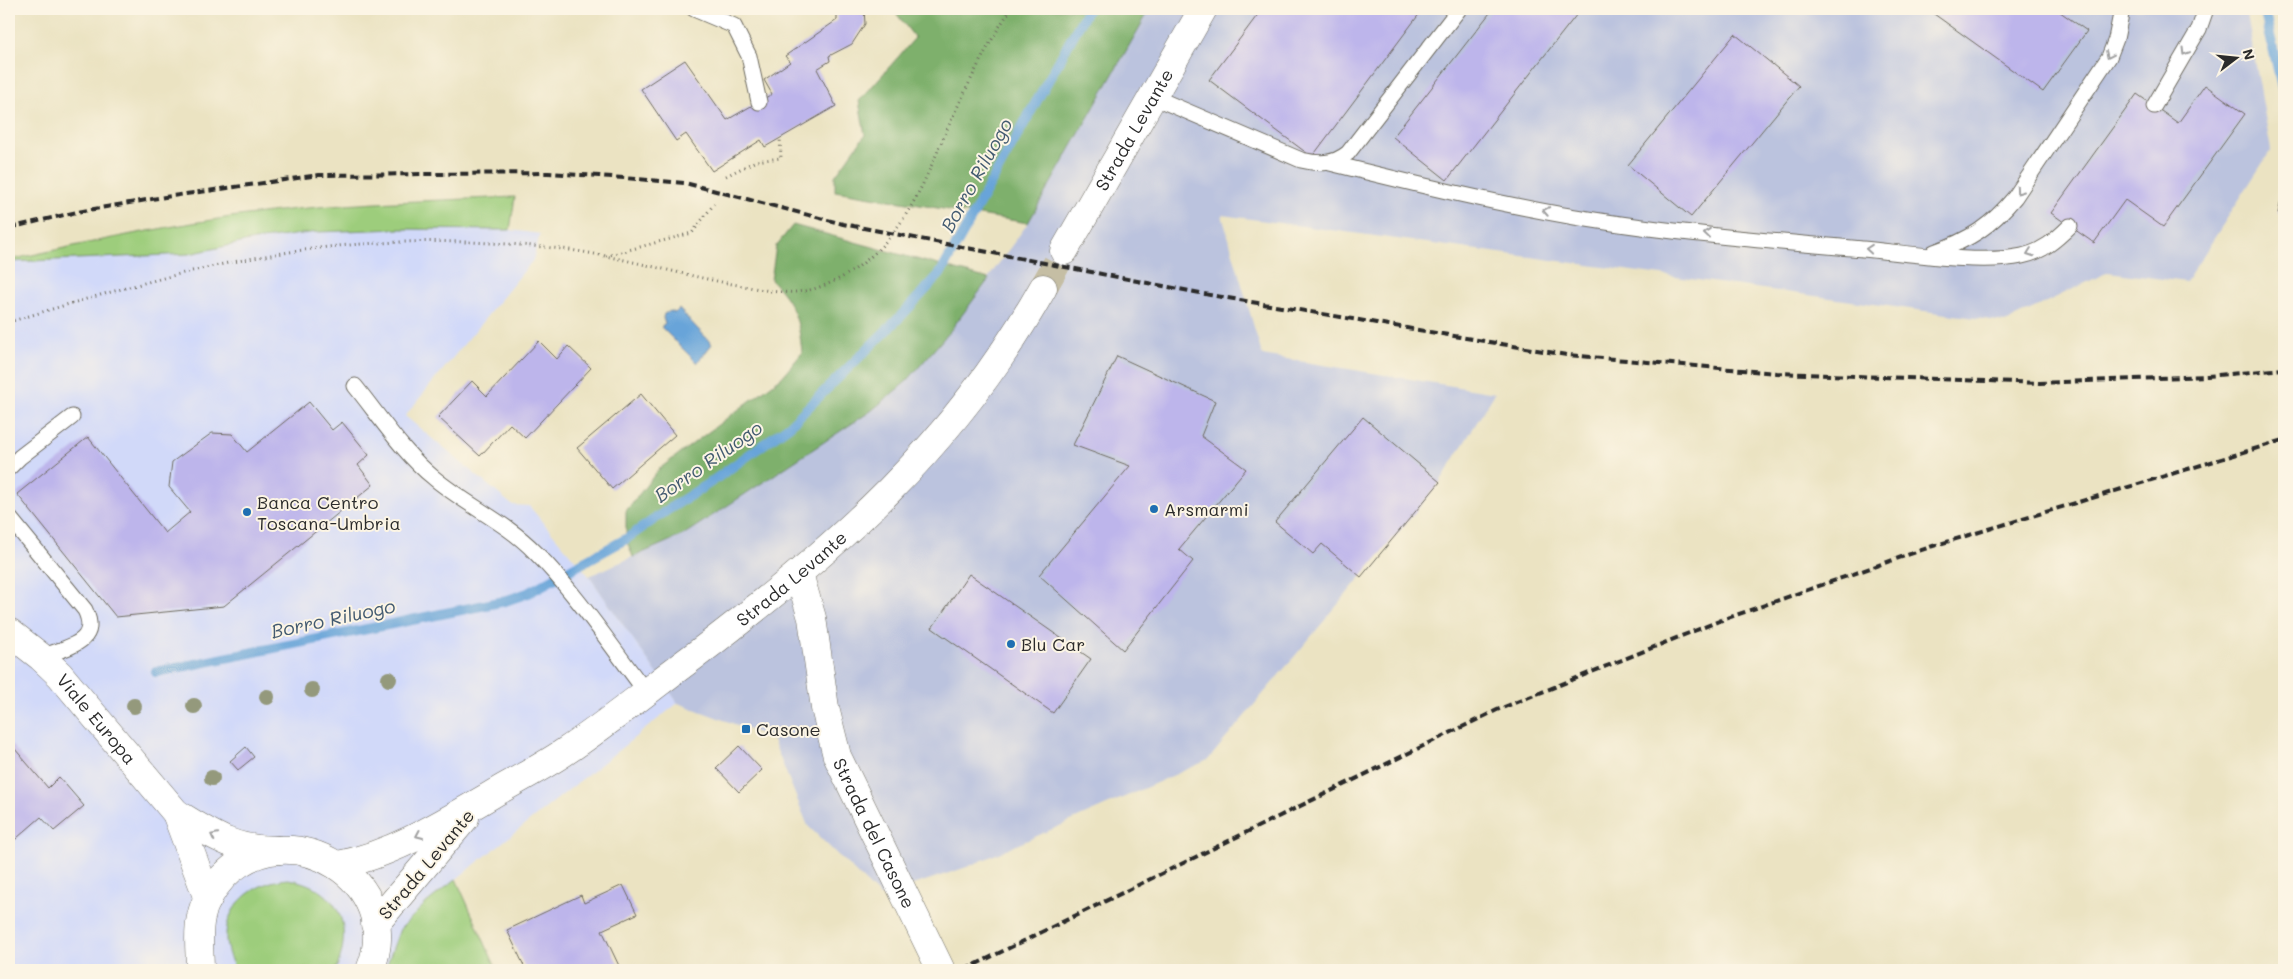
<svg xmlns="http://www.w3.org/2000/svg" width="2293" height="979" font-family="Mali,sans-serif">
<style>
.built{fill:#d1d9f9}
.industrial{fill:#bbc3de}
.green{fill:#9dcd7c;stroke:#647c54}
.forest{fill:#7eb06c;stroke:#546e4c}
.water{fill:#67a4d9;stroke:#496882}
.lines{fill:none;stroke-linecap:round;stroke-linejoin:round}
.stream{stroke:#67a4d9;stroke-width:10}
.building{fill:#bdb5eb}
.primary-tunnel{stroke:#c5bea4;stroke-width:28;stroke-dasharray:28 14;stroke-linecap:butt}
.lane-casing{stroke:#6e6b60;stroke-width:17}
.street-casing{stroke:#6e6b60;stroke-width:29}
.primary-casing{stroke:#6e6b60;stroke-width:29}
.path{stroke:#6e6b60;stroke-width:3;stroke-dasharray:1 4;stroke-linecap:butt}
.lane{stroke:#fff;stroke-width:15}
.street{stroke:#fff;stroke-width:28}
.primary{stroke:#fff;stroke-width:28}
.rail{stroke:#2b2b2b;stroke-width:4;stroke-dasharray:8 4;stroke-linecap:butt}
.tree{fill:#94997c}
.oneway{stroke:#a0a0a0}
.poi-dot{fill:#1f6fb2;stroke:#fcf5e5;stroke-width:2}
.labels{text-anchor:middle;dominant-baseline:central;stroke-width:4;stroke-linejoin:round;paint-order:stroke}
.street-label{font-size:18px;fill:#2b2b2b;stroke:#fcf5e5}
.poi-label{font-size:18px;fill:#2b2b2b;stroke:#fcf5e5;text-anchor:start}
.water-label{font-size:19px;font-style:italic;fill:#435b71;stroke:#fcf5e5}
</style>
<rect width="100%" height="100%" fill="#fcf5e5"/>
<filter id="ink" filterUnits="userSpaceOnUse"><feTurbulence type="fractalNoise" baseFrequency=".02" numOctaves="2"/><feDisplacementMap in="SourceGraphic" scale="10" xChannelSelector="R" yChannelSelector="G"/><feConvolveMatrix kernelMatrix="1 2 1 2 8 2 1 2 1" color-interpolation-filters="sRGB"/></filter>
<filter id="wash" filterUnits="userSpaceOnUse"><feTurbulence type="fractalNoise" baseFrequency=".0096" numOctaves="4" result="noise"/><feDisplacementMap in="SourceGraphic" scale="20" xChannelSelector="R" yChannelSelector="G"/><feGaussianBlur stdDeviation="1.12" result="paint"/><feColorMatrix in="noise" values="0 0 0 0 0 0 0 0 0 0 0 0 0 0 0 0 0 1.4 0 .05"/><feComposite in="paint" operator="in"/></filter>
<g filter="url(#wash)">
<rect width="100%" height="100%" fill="#ebe3c2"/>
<!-- built -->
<path class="built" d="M398 229 510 230 540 234 533 260 405 416 512 505 529 506 589 576 678 703 425 904 400 929 385 970H9V262L189 254 254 240 317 232Z"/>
<!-- industrial -->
<path class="industrial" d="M1150 9H2246L2271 150 2186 282 2108 272 2005 322 1222 215 1262 355 1495 393 1440 482 1208 760 967 867 880 896 808 826 772 738 678 703 589 576 683 535 950 331 1028 223Z"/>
<!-- green -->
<g class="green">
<path d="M515 197 510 230 398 229 317 232 254 240 189 254 9 262V260C92 242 177 223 262 213 346 202 430 201 515 197Z"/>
<path d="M288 879C337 887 355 924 336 969L236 970C209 925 240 883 288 879Z"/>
<path d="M456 879 497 970H385L400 929 425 904Z"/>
</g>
<!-- forest -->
<g class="forest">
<path d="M893 9H1150L1028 223 835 191V176L865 135 859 101 915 38Z"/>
<path d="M793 225 989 279 950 331 907 381 871 411 683 535 633 557 626 539V511L659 469 782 377 802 353C799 320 794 303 771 280L776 246Z"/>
</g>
<!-- water -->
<path class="water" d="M679 309 712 344 697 363 661 327 665 324 663 318 664 314 670 311 675 313Z"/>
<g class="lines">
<!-- stream -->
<g class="stream">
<path d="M2264 9 2284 96"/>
<path d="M156 672 505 601 528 593 626 539 669 509 714 480 789 426 900 317 940 274 1088 9"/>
</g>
</g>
<g id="blocks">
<!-- building -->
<g class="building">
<path d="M837 9H864L865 24 852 44 829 56 830 61 817 69 836 106 765 147 761 140 712 171 686 134 676 141 641 89 685 60 727 120 772 94 764 80 790 62 785 56 837 20Z"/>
<path d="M1262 9H1423L1312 157 1209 80Z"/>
<path d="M1493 9H1581L1447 180 1393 137Z"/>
<path d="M1927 9H2056L2087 31 2043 92Z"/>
<path d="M1735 34 1799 86 1691 217 1628 165Z"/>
<path d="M2205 85 2245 114 2163 227 2125 200 2094 243 2051 213 2137 94 2178 123Z"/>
<path d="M2282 196H2284V215L2278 213Z"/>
<path d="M539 341 557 359 568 346 591 368 525 438 510 424 480 456 438 417 472 381 487 396Z"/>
<path d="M1117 356 1215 401 1201 436 1246 469 1179 549 1193 561 1123 650 1039 575 1130 466 1073 445Z"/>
<path d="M641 394 675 435 612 489 577 448Z"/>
<path d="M309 402 332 430 342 422 369 455 358 465 373 485 224 606 116 617 17 494 88 437 165 533 190 512 169 487 172 462 212 433 232 434 247 452Z"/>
<path d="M1363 417 1440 482 1361 577 1322 544 1313 554 1275 522Z"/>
<path d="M969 574 1091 659 1053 713 932 628Z"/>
<path d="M9 742 48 788 59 777 84 806 54 831 41 817 9 845Z"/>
<path d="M739 746 762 770 739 792 716 768Z"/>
<path d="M246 747 254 757 238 770 230 761Z"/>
<path d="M623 885 637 914 602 930 621 970H526L507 930 581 895 584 903Z"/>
</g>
</g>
</g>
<g filter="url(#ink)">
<use href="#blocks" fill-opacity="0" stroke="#6e6b60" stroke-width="1"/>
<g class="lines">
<!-- primary-tunnel -->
<path class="primary-tunnel" d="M1043 288 1064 251"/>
<defs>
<g id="lane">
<path d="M694 9 734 26 749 56 759 102"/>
<path d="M1151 96 1301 160C1319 164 1333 165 1348 153L1459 9"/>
<path d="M2154 106 2199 29 2206 9"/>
<path d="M1330 163C1411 183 1493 203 1575 217 1670 233 1767 241 1863 249 1907 253 1981 265 2022 256 2042 252 2056 240 2070 226"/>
<path d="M1934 252C1970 240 1991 226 2015 197L2109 57 2116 39 2122 9"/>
<path d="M355 386C380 417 403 453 434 478 466 505 506 522 535 552 576 593 611 646 646 692"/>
<path d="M9 468 20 457 72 417"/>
<path d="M9 517 85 610C101 643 66 647 41 657"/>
</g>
<g id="street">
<path id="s1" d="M799 574 812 618 825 708 837 756 941 970"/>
<path id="s2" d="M9 632 41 657 60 675 176 813 208 899"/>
<path d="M176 813C212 835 234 851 278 850"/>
</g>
<g id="primary">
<path id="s3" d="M1064 251 1203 9"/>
<path id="s4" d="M338 865C395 854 448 820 498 791 521 778 544 766 566 751 611 721 653 686 697 654 838 547 955 445 1043 288"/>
<path d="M375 924 465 818"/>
<path d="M200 970C200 952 197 934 201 917 204 902 213 888 223 877 289 808 407 882 370 970"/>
</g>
</defs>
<!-- lane casing -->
<use href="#lane" class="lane-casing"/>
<!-- street casing -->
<use href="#street" class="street-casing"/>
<!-- primary casing -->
<use href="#primary" class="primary-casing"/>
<!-- path -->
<g class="path">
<path d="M726 176 756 161 781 158 780 138"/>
<path d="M606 256 692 233 714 204"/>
<path d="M9 322C95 296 182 270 271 255 363 239 460 238 553 248 613 254 672 273 732 284 752 287 775 294 796 292 814 291 835 282 851 272 911 231 926 174 955 112 972 77 989 41 1011 9"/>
</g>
<!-- lane -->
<use href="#lane" class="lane"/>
<!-- street -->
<use href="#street" class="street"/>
<!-- primary -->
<use href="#primary" class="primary"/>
<!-- rail -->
<g class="rail">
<path d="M9 228 77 212 158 198 319 175 548 173 599 176 685 183 843 224 1210 295 1567 355 1777 373 2040 383 2207 376 2284 369"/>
<path d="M964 970 1497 710 1719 621 1933 546 2284 440"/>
</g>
</g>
<!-- trees -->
<g class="tree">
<circle cx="389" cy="679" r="8"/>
<circle cx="312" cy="690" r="8"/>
<circle cx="267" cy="697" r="8"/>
<circle cx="134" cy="706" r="8"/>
<circle cx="194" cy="706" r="8"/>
<circle cx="212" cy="778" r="8"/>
</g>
<!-- one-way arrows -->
<defs><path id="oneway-chevron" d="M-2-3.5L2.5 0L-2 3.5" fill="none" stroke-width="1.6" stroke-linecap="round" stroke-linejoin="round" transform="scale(1.25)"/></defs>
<g class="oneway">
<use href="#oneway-chevron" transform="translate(2185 52) rotate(121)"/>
<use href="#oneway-chevron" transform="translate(2109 55) rotate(115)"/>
<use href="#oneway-chevron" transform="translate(2019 191) rotate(125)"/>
<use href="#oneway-chevron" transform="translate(1546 211) rotate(-170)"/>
<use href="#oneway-chevron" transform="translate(1707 233) rotate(-174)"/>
<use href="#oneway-chevron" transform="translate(1869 249) rotate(-175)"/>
<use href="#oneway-chevron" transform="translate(2030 253) rotate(160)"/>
<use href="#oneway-chevron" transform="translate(419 835) rotate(156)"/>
<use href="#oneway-chevron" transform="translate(214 836) rotate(-154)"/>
</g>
</g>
<!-- markers -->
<g class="poi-dot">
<circle cx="1154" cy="509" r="5"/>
<circle cx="247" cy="512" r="5"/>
<circle cx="1011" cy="644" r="5"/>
<rect x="741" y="724" width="10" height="10" rx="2.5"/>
</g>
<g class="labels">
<!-- street labels -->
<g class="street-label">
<text stroke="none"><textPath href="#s3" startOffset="140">Strada Levante</textPath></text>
<text stroke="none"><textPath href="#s4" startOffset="540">Strada Levante</textPath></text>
<text stroke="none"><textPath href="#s2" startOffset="124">Viale Europa</textPath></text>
<text stroke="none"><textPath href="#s1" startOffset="272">Strada del Casone</textPath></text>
<text transform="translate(426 864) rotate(-50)">Strada Levante</text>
</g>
<!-- poi labels -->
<g class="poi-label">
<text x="257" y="502">Banca Centro<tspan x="257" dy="21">Toscana-Umbria</tspan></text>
<text x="1164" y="509">Arsmarmi</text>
<text x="1021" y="644">Blu Car</text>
<text x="756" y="729">Casone</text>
</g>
<!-- water labels -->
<g class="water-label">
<text transform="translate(976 175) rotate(-61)">Borro Riluogo</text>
<text transform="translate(708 461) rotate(-35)">Borro Riluogo</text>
<text transform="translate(333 618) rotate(-12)">Borro Riluogo</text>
</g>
</g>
<!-- margin -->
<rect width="2293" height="979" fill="none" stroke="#fcf5e5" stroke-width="30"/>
<!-- north arrow -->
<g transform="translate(2236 58) rotate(74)" stroke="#fcf5e5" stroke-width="4" paint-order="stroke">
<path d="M0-4L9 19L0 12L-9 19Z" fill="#2b2b2b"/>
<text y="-8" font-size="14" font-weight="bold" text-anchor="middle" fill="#2b2b2b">N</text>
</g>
</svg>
